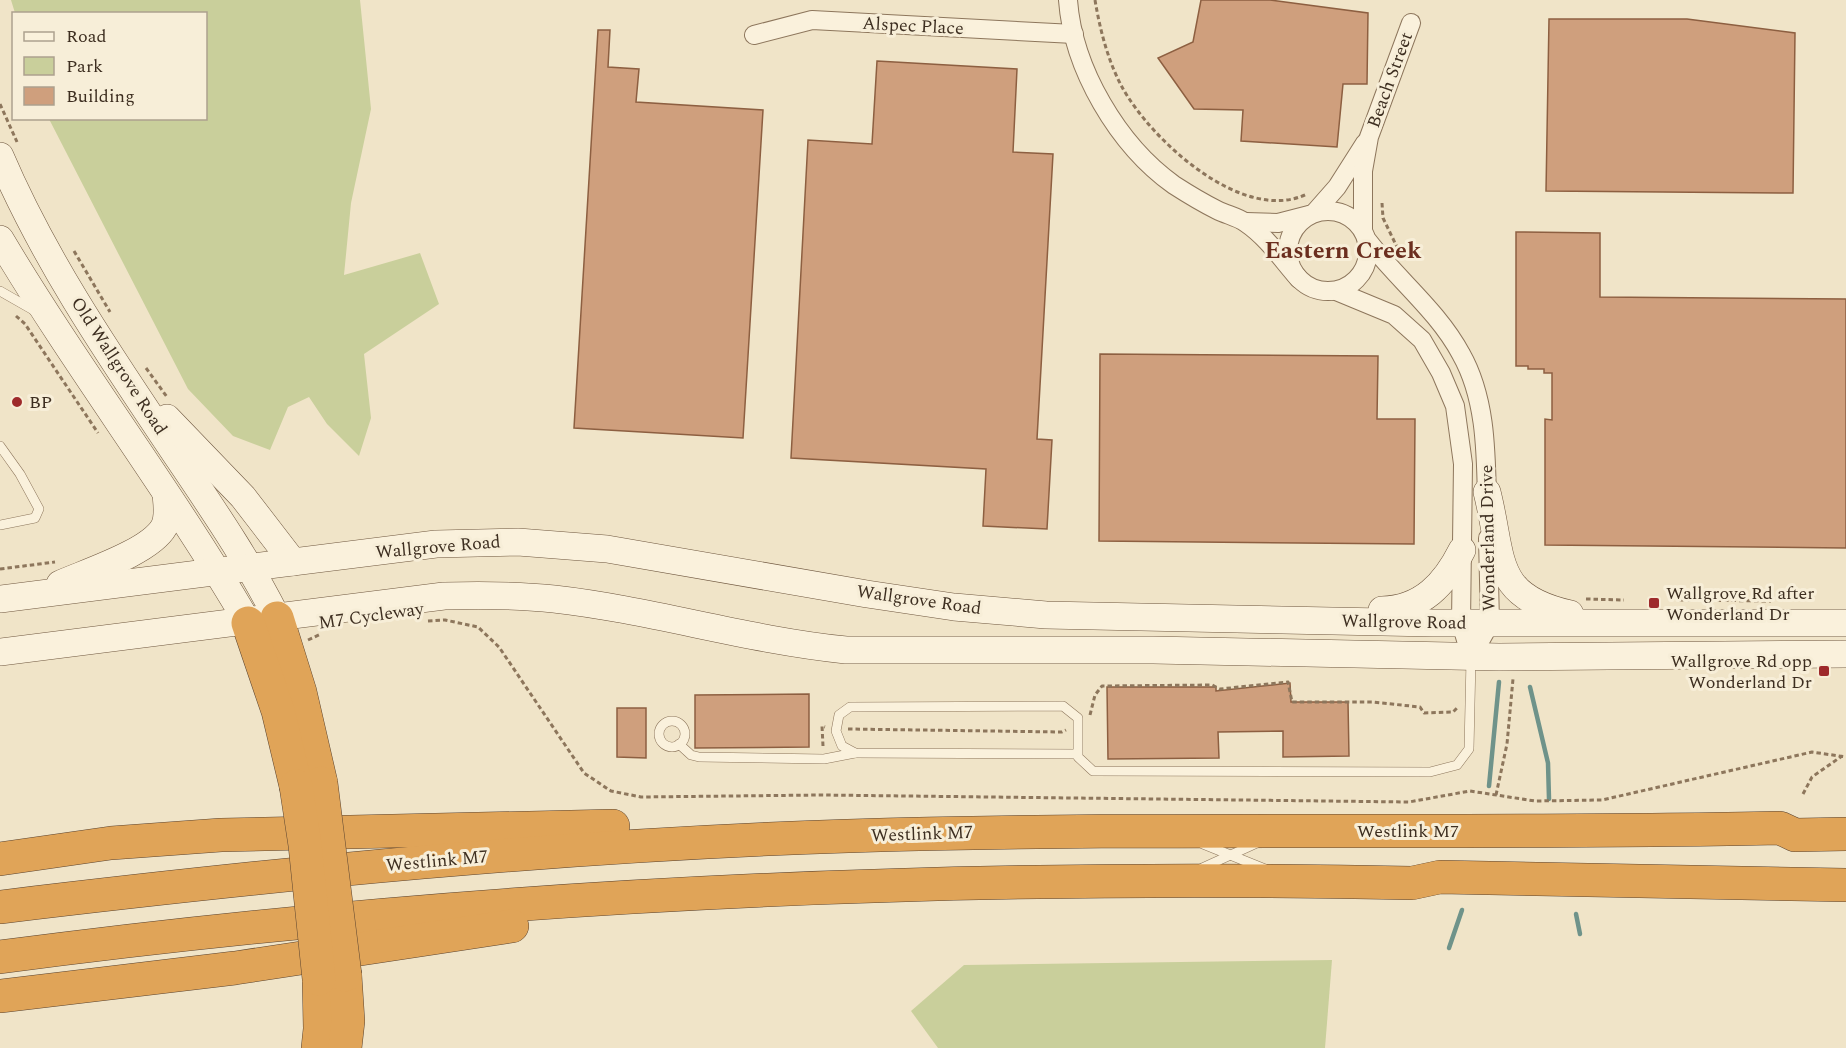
<svg xmlns="http://www.w3.org/2000/svg" width="1846" height="1048" font-family="Spectral,serif">
<style>
.green{fill:#c9cf9b}
.lines{fill:none;stroke-linecap:round;stroke-linejoin:round}
.stream{stroke:#6f938a;stroke-width:4.5}
.building{fill:#cf9f7d;stroke:#8d5f41;stroke-width:1.5}
.lane-casing{stroke:#8d765c;stroke-width:10}
.street-casing{stroke:#8d765c;stroke-width:20}
.secondary-casing{stroke:#6f573f;stroke-width:28}
.highway-casing{stroke:#5b4430;stroke-width:34}
.path{stroke:#8d765c;stroke-width:3;stroke-dasharray:4.5 3;stroke-linecap:butt}
.lane{stroke:#faf1dc;stroke-width:9}
.street{stroke:#faf1dc;stroke-width:18}
.secondary{stroke:#faf1dc;stroke-width:27}
.highway{stroke:#e0a458;stroke-width:33}
.highway-bridge-casing{stroke:#5b4430;stroke-width:34;stroke-linecap:butt}
.highway-bridge{stroke:#e0a458;stroke-width:33}
.poi-dot{fill:#9e2a2b;stroke:#f7eed8;stroke-width:2}
.labels{text-anchor:middle;dominant-baseline:central;stroke-width:6;stroke-linejoin:round;paint-order:stroke}
.street-label{font-size:18px;fill:#3d2e20;stroke:#f7eed8}
.poi-label{font-size:18px;fill:#3d2e20;stroke:#f7eed8;text-anchor:start}
.district-label{font-size:24px;font-weight:bold;fill:#6b2e1e;stroke:#f7eed8}
</style>
<rect width="100%" height="100%" fill="#f0e4c8"/>
<!-- green -->
<g class="green">
<path d="M11 0H360L371 109 351 203 344 275 420 253 439 304 364 354 371 418 359 456 327 424 309 397 288 407 270 450 233 436 188 389 49 119 206 118V14L15 13Z"/>
<path d="M1332 960 1325 1048H938L911 1011 964 965Z"/>
</g>
<g class="lines">
<!-- stream -->
<g class="stream">
<path d="M1530 687 1548 763 1549 799"/>
<path d="M1489 786 1499 682"/>
<path d="M1576 914 1580 934"/>
<path d="M1449 948 1462 910"/>
</g>
</g>
<!-- building -->
<g class="building">
<path d="M1201 0H1270L1368 13 1367 84H1343L1337 147 1241 141 1243 110 1194 109 1158 58 1193 42Z"/>
<path d="M1549 19H1687L1795 33 1793 193 1546 191Z"/>
<path d="M598 30H610L608 67 639 69 636 102 763 110 743 438 574 428Z"/>
<path d="M877 61 1017 69 1013 152 1053 154 1037 439 1052 440 1047 529 983 526 986 469 791 458 808 140 872 144Z"/>
<path d="M1516 232 1600 233V297L1846 299V548L1545 545V419L1552 420V373H1544V369H1528V366H1516Z"/>
<path d="M1100 354 1378 356 1377 419H1415L1414 544 1099 541Z"/>
<path d="M1290 683 1291 702H1348L1349 756 1283 757V731L1218 732 1219 758 1108 759 1107 687H1216V691Z"/>
<path d="M809 694V747L695 748V695Z"/>
<path d="M617 708H646V758L617 757Z"/>
</g>
<g class="lines">
<defs>
<g id="lane">
<path d="M0 291 35 311"/>
<path d="M0 446 20 474 39 509 35 518 0 525"/>
<circle cx="672" cy="734" r="13"/>
<path d="M679 744 691 755 699 757 824 759 855 753"/>
<path d="M1078 754 855 753 842 746 836 731 839 715 850 707 1063 706 1078 718V757L1093 771 1430 772 1457 765 1469 749 1471 659"/>
<path d="M1203 844 1265 869"/>
<path d="M1202 868 1257 843"/>
</g>
<g id="street">
<path d="M1068 0C1073 69 1118 145 1174 185 1188 194 1203 203 1217 210 1227 215 1238 217 1246 223 1268 238 1282 260 1299 279"/>
<path d="M754 35 812 20 1074 34"/>
<circle cx="1328" cy="251" r="40"/>
<path d="M1315 212 1337 187 1365 143"/>
<path d="M1246 222 1278 223 1309 215"/>
<path d="M1363 230V171L1369 137 1411 23"/>
<path d="M1368 241C1397 279 1438 311 1461 354 1486 398 1486 452 1487 501"/>
<path d="M1336 291 1394 315 1422 340 1441 373 1455 406 1463 464 1461 623 1471 657"/>
<path d="M1471 657 1490 623 1488 538"/>
</g>
<g id="secondary">
<path d="M0 156C46 264 114 362 179 459 214 511 249 562 277 618"/>
<path d="M0 239C78 370 171 491 248 623"/>
<path d="M167 418 243 497 293 562"/>
<path d="M1487 492C1504 559 1491 596 1570 614"/>
<path d="M60 584C87 572 150 552 164 527 169 517 167 505 166 494"/>
<path d="M0 599 436 544 518 542 607 549 867 594 954 607 1046 615 1433 623H1846"/>
<path d="M1382 610C1422 609 1445 584 1462 550"/>
<path d="M0 652 444 596C481 595 517 595 554 599 652 610 747 640 846 650H1153L1499 657 1846 654"/>
</g>
<g id="highway">
<path d="M277 618 300 692 321 783"/>
<path d="M248 623 278 711 296 786"/>
<path d="M0 859 111 843 221 835 613 826"/>
<path d="M0 907C282 873 564 845 848 836 1159 826 1469 835 1780 828L1795 835 1846 834"/>
<path d="M0 957C467 895 941 873 1412 883L1440 877 1846 885"/>
<path d="M0 996 235 968 512 926"/>
<path d="M318 1048 320 1029 319 979"/>
<path d="M345 1048 348 1021 345 975"/>
</g>
</defs>
<!-- lane casing -->
<use href="#lane" class="lane-casing"/>
<!-- street casing -->
<use href="#street" class="street-casing"/>
<!-- secondary casing -->
<use href="#secondary" class="secondary-casing"/>
<!-- highway casing -->
<use href="#highway" class="highway-casing"/>
<!-- path -->
<g class="path">
<path d="M1095 0C1100 30 1108 61 1122 87 1151 140 1243 225 1307 194"/>
<path d="M0 104 17 142"/>
<path d="M1382 203 1383 218 1397 247"/>
<path d="M74 251 110 312"/>
<path d="M16 316 25 324 98 433"/>
<path d="M146 368 167 397"/>
<path d="M0 569 55 562"/>
<path d="M1586 599 1624 600"/>
<path d="M1679 600 1771 601"/>
<path d="M428 621 445 620 478 627 499 647 584 773 611 791 641 797 822 795 1409 802 1470 791 1535 801 1602 800 1812 752 1846 757"/>
<path d="M308 640 321 634"/>
<path d="M1090 715 1095 695 1102 686 1212 685 1220 689 1288 682 1292 702H1372L1420 707 1424 713 1453 712 1457 708"/>
<path d="M848 729 1062 732 1066 730"/>
<path d="M823 746 822 726 825 727"/>
<path d="M1803 794 1812 777 1842 756"/>
<path d="M1496 795 1507 744 1513 679"/>
</g>
<!-- lane -->
<use href="#lane" class="lane"/>
<!-- street -->
<use href="#street" class="street"/>
<!-- secondary -->
<use href="#secondary" class="secondary"/>
<!-- highway -->
<use href="#highway" class="highway"/>
<defs>
<g id="highway-bridge">
<path d="M321 783 345 975"/>
<path d="M296 786 305 845 319 979"/>
</g>
</defs>
<!-- highway-bridge casing -->
<use href="#highway-bridge" class="highway-bridge-casing"/>
<!-- highway-bridge -->
<use href="#highway-bridge" class="highway-bridge"/>
</g>
<!-- markers -->
<g class="poi-dot">
<circle cx="17" cy="402" r="6"/>
<rect x="1648" y="597" width="12" height="12" rx="3"/>
<rect x="1818" y="665" width="12" height="12" rx="3"/>
</g>
<g class="labels">
<!-- street labels -->
<g class="street-label">
<text transform="translate(913 26) rotate(3)">Alspec Place</text>
<text transform="translate(1390 80) rotate(-70)">Beach Street</text>
<text transform="translate(119 366) rotate(57)">Old Wallgrove Road</text>
<text transform="translate(1488 538) rotate(-91)">Wonderland Drive</text>
<text transform="translate(438 547) rotate(-5)">Wallgrove Road</text>
<text transform="translate(919 600) rotate(8)">Wallgrove Road</text>
<text transform="translate(371 616) rotate(-8)">M7 Cycleway</text>
<text transform="translate(1404 622) rotate(1)">Wallgrove Road</text>
<text x="1408" y="831">Westlink M7</text>
<text transform="translate(922 834) rotate(-2)">Westlink M7</text>
<text transform="translate(437 861) rotate(-5)">Westlink M7</text>
</g>
<!-- poi labels -->
<g class="poi-label">
<text x="29" y="402">BP</text>
<text x="1666" y="593">Wallgrove Rd after<tspan x="1666" dy="21">Wonderland Dr</tspan></text>
<text x="1812" y="661" text-anchor="end">Wallgrove Rd opp<tspan x="1812" dy="21">Wonderland Dr</tspan></text>
</g>
<!-- district labels -->
<g class="district-label">
<text x="1343" y="251">Eastern Creek</text>
</g>
</g>
<!-- legend -->
<rect x="12" y="12" width="195" height="108" fill="#f7eed8" stroke="#ada18e" stroke-width="1.5"/>
<rect x="24" y="32" width="30" height="9" fill="#faf1dc" stroke="#ada18e" stroke-width="1.5"/>
<text x="66" y="42" font-size="18" fill="#3d2e20">Road</text>
<rect x="24" y="57" width="30" height="18" fill="#c9cf9b" stroke="#ada18e" stroke-width="1.5"/>
<text x="66" y="72" font-size="18" fill="#3d2e20">Park</text>
<rect x="24" y="87" width="30" height="18" fill="#cf9f7d" stroke="#ada18e" stroke-width="1.5"/>
<text x="66" y="102" font-size="18" fill="#3d2e20">Building</text>
</svg>
